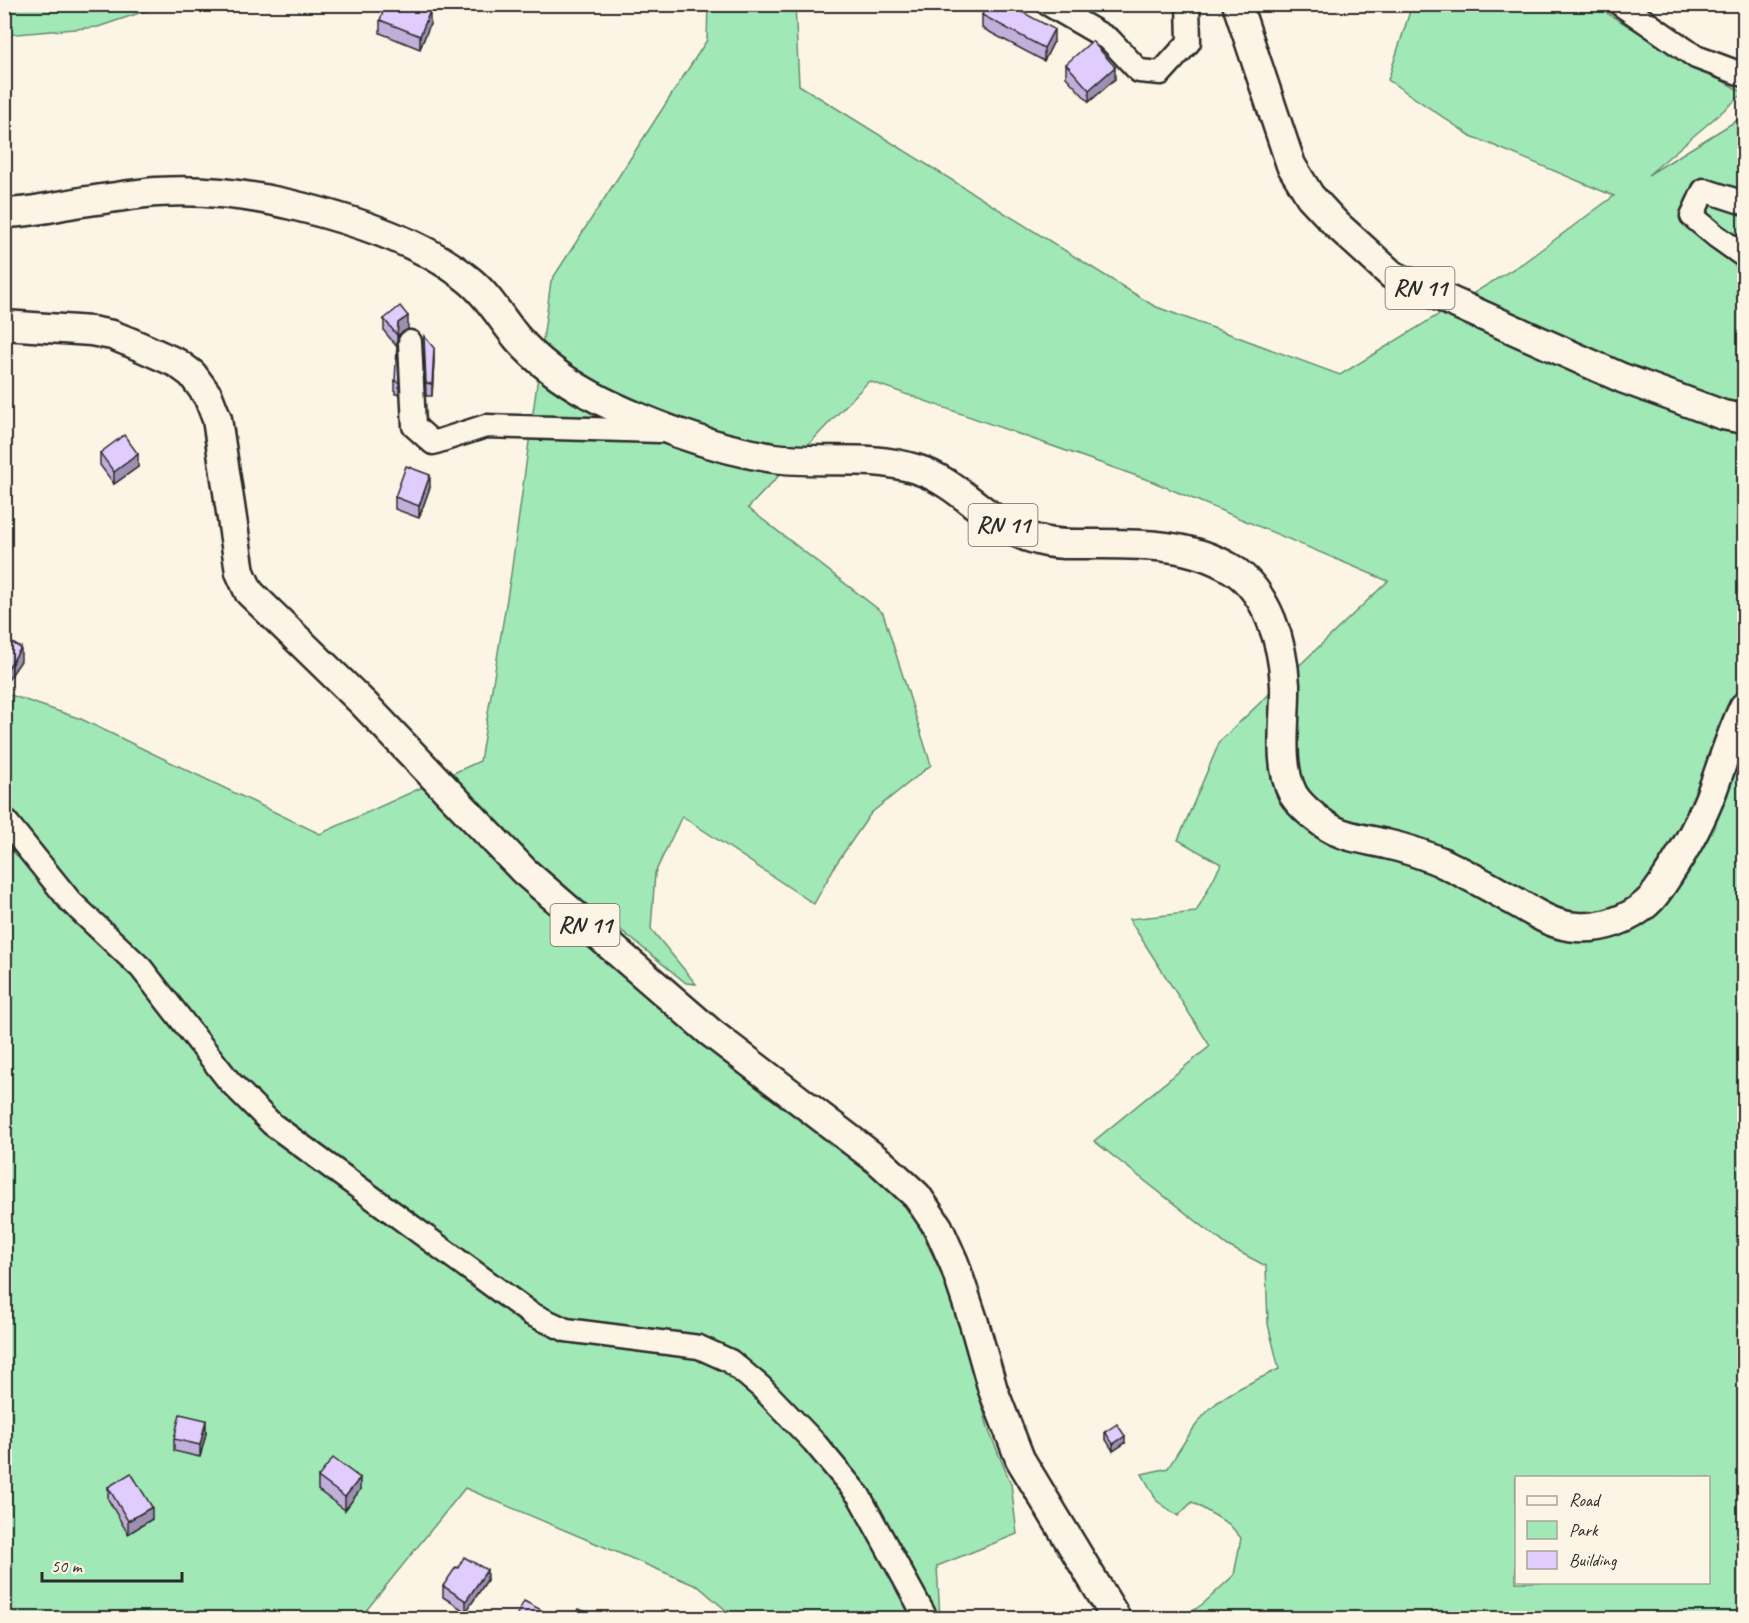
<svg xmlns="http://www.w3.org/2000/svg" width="1749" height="1623" font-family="Caveat,sans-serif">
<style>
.green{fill:#a0e9b7;stroke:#668a71;stroke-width:1.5;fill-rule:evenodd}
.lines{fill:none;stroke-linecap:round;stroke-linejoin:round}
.minor-casing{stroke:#2b2b2b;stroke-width:27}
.major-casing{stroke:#2b2b2b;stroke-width:33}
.minor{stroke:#fcf5e5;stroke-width:22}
.major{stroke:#fcf5e5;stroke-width:28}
.wall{fill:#c1afda;stroke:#2b2b2b;stroke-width:1.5}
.shaded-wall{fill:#9d8fb1;stroke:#2b2b2b;stroke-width:1.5}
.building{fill:#e0ccfd;stroke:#2b2b2b;stroke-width:1.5}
.labels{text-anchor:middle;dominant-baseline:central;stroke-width:4.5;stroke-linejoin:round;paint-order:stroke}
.shield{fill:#fcf5e5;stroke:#6a6863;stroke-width:1.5}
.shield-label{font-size:24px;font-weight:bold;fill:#2b2b2b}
</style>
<rect width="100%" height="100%" fill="#fcf5e5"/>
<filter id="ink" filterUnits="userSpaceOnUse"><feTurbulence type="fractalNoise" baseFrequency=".0167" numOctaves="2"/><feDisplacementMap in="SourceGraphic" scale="12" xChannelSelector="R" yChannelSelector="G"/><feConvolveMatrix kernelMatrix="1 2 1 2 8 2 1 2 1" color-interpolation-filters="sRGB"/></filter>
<g filter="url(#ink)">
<!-- green -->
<g class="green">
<path d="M4 5 5 4 163 5 98 27 5 35Z"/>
<path d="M708 5H795L799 85 1154 306 1340 375 1523 263 1614 196 1471 136 1388 80 1412 5H1594L1661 46 1744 93 1648 175 1739 119H1744V1618H1183L1204 1603 1234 1575 1241 1538 1229 1524 1192 1502 1178 1516 1157 1501 1142 1474 1168 1468C1180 1449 1196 1421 1213 1406 1231 1390 1257 1380 1279 1369L1268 1324 1266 1266 1228 1246 1094 1141 1210 1046 1129 919 1196 912 1221 864 1178 840 1220 741 1388 581 1151 481 869 381 748 508 883 613 931 765 871 813 836 864 814 904 682 816 655 873 651 929 696 984 686 983 617 927 587 942 861 1162 913 1214 950 1292 989 1431 1011 1484 1017 1534 937 1566 940 1618H735L699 1587 465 1488 360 1618H5V693L81 719 320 834 480 761 511 574 551 281 707 40ZM1516 1478H1708V1582H1516Z"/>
</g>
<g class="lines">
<defs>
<g id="minor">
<path d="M1048 4 1110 40 1139 71 1161 73 1189 42 1188 4"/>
<path d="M1620 4 1696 57 1744 75"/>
<path d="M1744 203 1704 190 1692 216 1716 236 1744 256"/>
<path d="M410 342 414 426 433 443 486 426 660 431"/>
<path d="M4 819 70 901 141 968 229 1081 272 1124 531 1314 566 1330 699 1347 730 1361 761 1387 814 1442 859 1496 926 1618"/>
</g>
<g id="major">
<path d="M1237 4 1291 165 1310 196 1336 224 1392 275 1622 378 1723 415 1744 419"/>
<path d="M4 213C30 213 55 206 81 202 106 199 131 194 157 192 201 189 245 194 288 204 347 218 422 241 469 280 489 296 502 320 518 339 559 386 621 412 678 433 709 444 741 453 774 458 821 464 869 454 916 469 962 483 991 529 1038 540 1056 545 1074 544 1093 544 1140 544 1190 543 1232 569 1268 592 1283 644 1285 685 1286 717 1277 764 1293 794 1300 806 1313 816 1324 824 1341 837 1366 839 1386 844 1404 848 1422 854 1439 861 1462 872 1485 884 1507 897 1530 909 1550 926 1577 927 1601 929 1629 920 1647 903 1655 896 1662 885 1667 877 1685 850 1702 819 1713 789 1723 761 1731 734 1744 707"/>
<path d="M4 325 91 331 112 335 132 343 177 363 192 374 208 396 217 419 240 572 249 592 364 704 524 871 710 1032 880 1162 917 1196 938 1227 954 1263 974 1323 993 1390 1020 1459 1116 1618"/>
</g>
</defs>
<!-- minor casing -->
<use href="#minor" class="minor-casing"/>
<!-- major casing -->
<use href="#major" class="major-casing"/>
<!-- minor -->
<use href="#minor" class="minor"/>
<!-- major -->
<use href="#major" class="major"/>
</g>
<!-- wall -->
<g class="wall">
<path d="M982 15 1054 41 1044 61 982 28Z"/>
<path d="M380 20 430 24 420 49 380 33Z"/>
<path d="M1066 64 1115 79 1089 102 1066 77Z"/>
<path d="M384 319 408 329 398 335 397 347 384 331Z"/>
<path d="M424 336 434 360 432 396H426Z"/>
<path d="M395 381 399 382V394H395Z"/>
<path d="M100 453 138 467 114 484 100 465Z"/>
<path d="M430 487 419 518 395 509V497Z"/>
<path d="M1105 1432 1125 1443 1113 1451 1105 1438Z"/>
<path d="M206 1433 200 1457 174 1451V1439Z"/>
<path d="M318 1477 360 1490 345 1510 318 1490Z"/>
<path d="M108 1487 152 1519 128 1534 108 1499Z"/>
<path d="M458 1568 487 1580 466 1612 443 1597V1586Z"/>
</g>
<!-- shaded-wall -->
<g class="shaded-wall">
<path d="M430 11V24L420 49V36Z"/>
<path d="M1054 29V41L1044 61V48Z"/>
<path d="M1115 67V79L1089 102V90Z"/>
<path d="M408 316V329L398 335 397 347V335L398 323Z"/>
<path d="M434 348V360L432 396V384Z"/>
<path d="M138 454V467L114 484V472Z"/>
<path d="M430 475V487L419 518V506Z"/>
<path d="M21 648V661L4 686V674Z"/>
<path d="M206 1420V1433L200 1457V1445Z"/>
<path d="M1125 1436V1443L1113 1451V1444Z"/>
<path d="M360 1478V1490L345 1510V1497Z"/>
<path d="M152 1507V1519L128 1534V1521Z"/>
<path d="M487 1570V1580L466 1612V1601Z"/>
</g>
<!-- building -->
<g class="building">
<path d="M386 4H414L430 11 420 36 380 20Z"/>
<path d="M987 4H1007L1054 29 1044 48 982 15Z"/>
<path d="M1092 41 1115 67 1089 90 1066 64Z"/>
<path d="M400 306 408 316 398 323 397 335 384 319Z"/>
<path d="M424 336 434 348 432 384 426 383Z"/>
<path d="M397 345 399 382 395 381Z"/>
<path d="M124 435 138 454 114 472 100 453Z"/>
<path d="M406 466 430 475 419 506 395 497Z"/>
<path d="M4 638 21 648 4 674Z"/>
<path d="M180 1414 206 1420 200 1445 174 1439Z"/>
<path d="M1117 1424 1125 1436 1113 1444 1105 1432Z"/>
<path d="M333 1458 360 1478 345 1497 318 1477Z"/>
<path d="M131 1473 152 1507 128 1521 108 1487Z"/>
<path d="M464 1557 487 1570 466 1601 443 1586 456 1567 458 1568Z"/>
<path d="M524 1601 549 1614 547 1618H515Z"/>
<path d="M578 1609 603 1618H574Z"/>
</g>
</g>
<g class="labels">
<!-- shield labels -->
<g class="shield">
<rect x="1385.5" y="267" width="69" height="42" rx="4.5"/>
<rect x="968.5" y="504" width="69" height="42" rx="4.5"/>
<rect x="550.5" y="904" width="69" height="42" rx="4.5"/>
</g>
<g class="shield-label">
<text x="1420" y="288">RN 11</text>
<text x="1003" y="525">RN 11</text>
<text x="585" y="925">RN 11</text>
</g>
</g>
<!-- margin -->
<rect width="1749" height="1623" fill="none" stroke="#fcf5e5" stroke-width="24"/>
<rect x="12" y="12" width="1725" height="1599" fill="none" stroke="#2b2b2b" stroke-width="2" filter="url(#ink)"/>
<!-- legend -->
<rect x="1515" y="1476" width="195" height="108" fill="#fcf5e5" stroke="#a8a49b" stroke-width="1.5"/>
<rect x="1527" y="1496" width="30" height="9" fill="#fcf5e5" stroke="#a8a49b" stroke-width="1.5"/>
<text x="1569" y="1506" font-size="18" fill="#2b2b2b">Road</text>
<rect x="1527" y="1521" width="30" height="18" fill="#a0e9b7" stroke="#a8a49b" stroke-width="1.5"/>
<text x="1569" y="1536" font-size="18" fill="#2b2b2b">Park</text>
<rect x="1527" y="1551" width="30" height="18" fill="#e0ccfd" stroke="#a8a49b" stroke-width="1.5"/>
<text x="1569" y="1566" font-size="18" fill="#2b2b2b">Building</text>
<!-- scale -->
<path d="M42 1572v9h140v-9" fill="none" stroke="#2b2b2b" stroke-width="3"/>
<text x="51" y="1572" font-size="18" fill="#2b2b2b" stroke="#fcf5e5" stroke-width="4.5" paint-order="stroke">50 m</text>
</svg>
